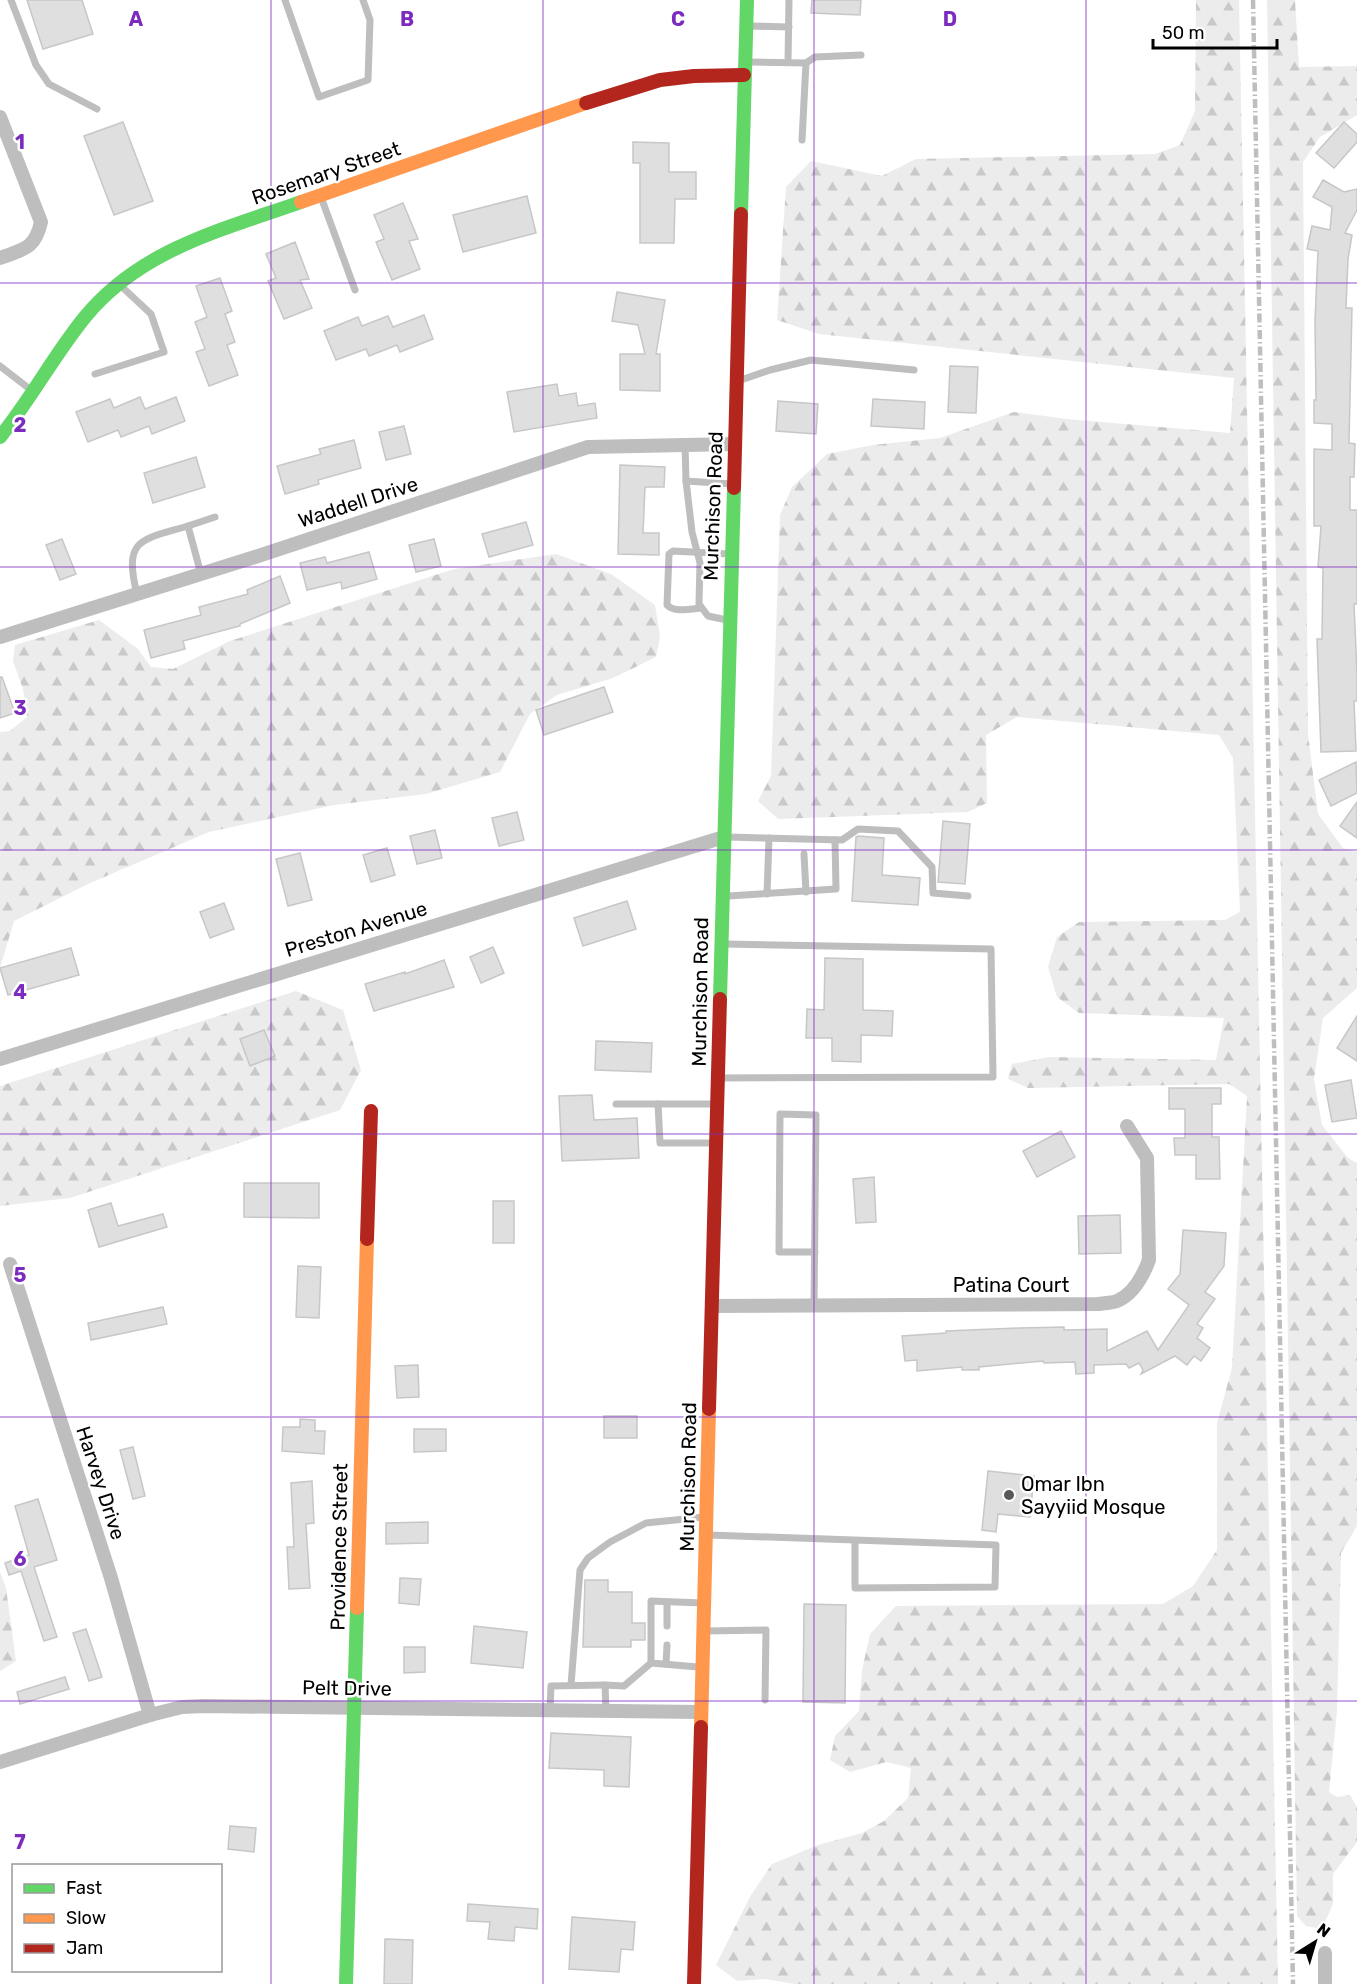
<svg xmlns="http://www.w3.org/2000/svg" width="1357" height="1984" font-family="Rubik,sans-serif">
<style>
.forest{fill:url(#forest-firs)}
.building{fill:#dfdfdf;stroke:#c7c7c7;stroke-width:1.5}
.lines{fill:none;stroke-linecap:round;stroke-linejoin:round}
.lane{stroke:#bebebe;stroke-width:7}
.street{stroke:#bebebe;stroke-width:14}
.fast{stroke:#63d668;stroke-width:14}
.slow{stroke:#ff974d;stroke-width:14}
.jam{stroke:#b3261e;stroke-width:14}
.rail{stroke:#bebebe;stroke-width:4.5;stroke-dasharray:9 3 1.5 3;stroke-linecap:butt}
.grid{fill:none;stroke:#7b2cbf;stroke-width:1.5;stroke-opacity:0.55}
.poi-dot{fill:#595959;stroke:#fff;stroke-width:2}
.labels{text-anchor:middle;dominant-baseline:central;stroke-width:5;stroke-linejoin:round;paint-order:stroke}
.street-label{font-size:20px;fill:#000;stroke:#fff}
.poi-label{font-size:20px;fill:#000;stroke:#fff;text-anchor:start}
.grid-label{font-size:20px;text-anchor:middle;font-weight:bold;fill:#7b2cbf;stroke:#fff;stroke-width:5;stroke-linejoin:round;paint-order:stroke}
</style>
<defs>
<pattern id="forest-firs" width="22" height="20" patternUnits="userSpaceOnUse" patternTransform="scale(1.5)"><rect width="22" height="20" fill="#ececec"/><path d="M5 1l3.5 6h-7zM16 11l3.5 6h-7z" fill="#c9c9c9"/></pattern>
</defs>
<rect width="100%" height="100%" fill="#fff"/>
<!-- forest -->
<g class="forest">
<path d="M1196 0H1239L1278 1984H795L765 1979 737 1981 716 1965 751 1895 772 1864 818 1845 862 1833 884 1821 908 1798 911 1768 886 1762 850 1772 830 1760 835 1736 859 1711 862 1670 870 1634 896 1606 1163 1604 1193 1586 1217 1550V1423L1232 1368 1247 1096 1229 1084 1028 1088 1008 1079 1012 1064 1049 1057 1216 1060 1224 1018 1079 1013 1057 997 1048 967 1057 937 1079 922 1225 920 1240 912 1233 758 1219 735 1017 717 986 735 987 803 968 812 778 819 758 801 771 776 780 515 792 487 827 454 873 445 940 438 1014 412 1067 419 1230 433 1234 378 819 334 777 320 786 187 811 161 882 176 916 159 1155 154 1180 145 1195 111Z"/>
<path d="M1267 0H1295L1299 67 1357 66V115L1320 137 1303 162 1308 734 1318 814 1343 848 1357 852V988L1323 1018 1314 1079 1322 1125 1348 1158 1357 1163V1526L1341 1553 1337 1711 1329 1792 1337 1797 1350 1795 1357 1807V1842L1333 1874V1904L1322 1929 1306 1926 1297 1916Z"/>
<path d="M556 554 611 574 655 605 660 637 656 657 613 678 557 695 530 714 500 772 426 794 334 805 209 832 88 884 14 921 0 968V732L10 731 27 717 23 689 13 661 15 645 99 620 138 649 151 667 173 669 230 641 454 569Z"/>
<path d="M296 991 343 1010 361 1070 340 1110 70 1198 0 1206V1086Z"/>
<path d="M0 1572 6 1588 16 1661 0 1671Z"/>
</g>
<!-- building -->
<g class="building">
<path d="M27 0H82L93 34 43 49Z"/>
<path d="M812 0H861L860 15 811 13Z"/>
<path d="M123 122 153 201 114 215 84 136Z"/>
<path d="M1344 122 1357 134V142L1334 168 1316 153Z"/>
<path d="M633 142 669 143V172H696V199H675L674 243H640V163H633Z"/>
<path d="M1323 180 1344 192 1357 189V210L1345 233 1352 235 1348 259 1346 308H1352L1349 443 1355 444 1354 477H1350V510H1357V604H1354L1357 674V701H1354L1356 751 1321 752 1317 639H1322L1323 568 1318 567 1321 526H1314V449L1332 450V424L1314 423V400H1316L1315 321 1318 251 1307 249 1312 226 1330 230 1332 207 1313 197Z"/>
<path d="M527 196 536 233 463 252 453 215Z"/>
<path d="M403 203 418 239 409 241 420 269 392 280 376 242 384 239 374 215Z"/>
<path d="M295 242 309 279 300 280 312 308 284 319 268 281 276 278 266 254Z"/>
<path d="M220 278 232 311 225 314 235 342 227 345 238 375 209 386 196 352 205 349 195 322 207 317 196 286Z"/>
<path d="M617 292 665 300 656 354H660V391L620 390V354H645L638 325 612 321Z"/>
<path d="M424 315 433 339 400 352 397 345 369 356 366 349 336 360 324 331 358 317 362 326 388 316 393 327Z"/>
<path d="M950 366 978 367 976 413 948 412Z"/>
<path d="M557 384 559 396 576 393 578 406 595 403 597 418 514 432 507 392Z"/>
<path d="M140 397 145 409 176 397 185 421 152 434 149 426 121 437 118 430 88 442 76 412 110 399 114 408Z"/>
<path d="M873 399 925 402 924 429 871 426Z"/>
<path d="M778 401 818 404 816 434 776 431Z"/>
<path d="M404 426 411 454 386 460 379 432Z"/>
<path d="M354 440 361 468 318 480 319 484 285 494 277 466 321 454 319 449Z"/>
<path d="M196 457 205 487 153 503 144 473Z"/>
<path d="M620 465 665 467 664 487H645L643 533H659V555L618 554Z"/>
<path d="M526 522 533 545 489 557 482 534Z"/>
<path d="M62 539 76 574 60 580 46 545Z"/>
<path d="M434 539 441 566 416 572 409 545Z"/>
<path d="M369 552 377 579 342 589 341 582 307 590 300 563 325 557 327 563Z"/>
<path d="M280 576 290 603 240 624V626L183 641 185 649 151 658 144 630 201 615 199 607 248 594 247 590Z"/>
<path d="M0 677H2L15 713 0 718Z"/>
<path d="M604 687 613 712 544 735 536 710Z"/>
<path d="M1356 762 1357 793 1331 806 1319 780Z"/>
<path d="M1357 802V838L1340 826Z"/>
<path d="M517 812 524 840 499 846 492 818Z"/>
<path d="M943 821 970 824 965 884 938 882Z"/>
<path d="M435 830 442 858 417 864 410 836Z"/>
<path d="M858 836 884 838 882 875 920 878 918 905 852 901 856 837Z"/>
<path d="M387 848 395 875 371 882 363 855Z"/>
<path d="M300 853 312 900 288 906 276 859Z"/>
<path d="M627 901 636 929 583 946 574 918Z"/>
<path d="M224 903 234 929 210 938 200 912Z"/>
<path d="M493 947 504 973 481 983 470 957Z"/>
<path d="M71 948 79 975 8 995 0 968Z"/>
<path d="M825 958 863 959V1010L893 1011 892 1036 861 1035V1062L832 1061V1038H806L807 1009 824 1010Z"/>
<path d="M444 960 454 987 374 1011 365 984 405 972V974Z"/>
<path d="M1357 1016V1061L1337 1048Z"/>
<path d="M264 1030 275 1056 250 1066 240 1039Z"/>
<path d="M596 1041 652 1043 651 1072 595 1070Z"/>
<path d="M1351 1080 1357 1118 1332 1122 1325 1085Z"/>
<path d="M1169 1088H1221V1104H1212V1137H1219L1220 1179H1196V1155H1175L1174 1138H1185V1109H1169Z"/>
<path d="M592 1095 594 1120 637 1118 639 1158 562 1161 559 1096Z"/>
<path d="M1061 1131 1075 1157 1037 1177 1023 1151Z"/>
<path d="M874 1177 876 1222 856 1223 853 1179Z"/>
<path d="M244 1183H319V1218L244 1217Z"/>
<rect x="493" y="1201" width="21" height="42"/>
<path d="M111 1203 118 1226 163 1214 167 1227 99 1247 88 1210Z"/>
<path d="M1120 1215 1121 1253 1079 1254 1078 1216Z"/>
<path d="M1183 1230 1226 1233 1224 1266 1205 1292 1215 1299 1197 1324 1203 1328 1197 1338 1210 1348 1201 1361 1194 1356 1187 1365 1175 1356 1141 1374 1143 1370 1139 1363 1129 1368 1126 1364 1094 1365V1373L1076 1374 1075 1362 1044 1363 1043 1361 979 1367V1370H962V1367L917 1371V1360L905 1361 902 1336 946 1333V1331L1020 1328 1064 1327V1330L1107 1329V1351L1147 1331 1158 1350 1189 1305 1168 1289 1180 1274Z"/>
<path d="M298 1266 321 1267 319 1318 296 1317Z"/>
<path d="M163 1307 167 1324 91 1340 88 1323Z"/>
<path d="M418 1365 419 1397 397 1398 395 1366Z"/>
<rect x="604" y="1416" width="33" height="22"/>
<path d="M300 1419 315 1420V1431H325L324 1454 282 1451 283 1427H300Z"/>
<path d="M414 1429H446V1451L414 1452Z"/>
<path d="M133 1447 145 1496 133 1499 120 1450Z"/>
<path d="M988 1471 1034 1476 1030 1517 998 1514 996 1532 982 1530Z"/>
<path d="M312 1481 314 1523 306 1524 310 1588 289 1589 287 1547H294L291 1483Z"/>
<path d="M38 1499 57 1560 34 1567 57 1637 44 1641 21 1571 9 1575 5 1563 29 1555 15 1506Z"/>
<path d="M428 1522V1543L386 1544V1523Z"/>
<path d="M400 1578 421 1579 419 1605 399 1603Z"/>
<path d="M585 1580H608V1592H632V1623H645V1640H631V1647H583Z"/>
<path d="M804 1604 846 1605 845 1703 803 1702Z"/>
<path d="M474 1626 527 1632 523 1668 471 1663Z"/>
<path d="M86 1629 102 1677 89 1681 73 1633Z"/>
<path d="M404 1647H425V1672L404 1673Z"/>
<path d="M65 1677 69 1689 20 1704 17 1692Z"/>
<path d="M551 1733 631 1737 629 1787 604 1786V1770L549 1768Z"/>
<path d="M230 1826 256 1828 254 1852 228 1849Z"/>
<path d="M468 1904 538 1909 537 1929 515 1927 514 1941 488 1939 490 1922 467 1921Z"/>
<path d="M572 1917 635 1922 633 1950 621 1949 619 1972 569 1969Z"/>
<path d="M385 1939 413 1940 412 1984H384Z"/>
</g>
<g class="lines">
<!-- lane -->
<g class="lane">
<path d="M11 0 36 65 49 84 97 109"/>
<path d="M285 0 319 97 368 80 370 20 363 0"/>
<path d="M749 26 789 27"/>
<path d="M750 62 806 63 815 57 861 55"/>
<path d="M788 62 789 0"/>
<path d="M802 140 806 63"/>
<path d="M321 197 355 290"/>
<path d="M0 366 31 390"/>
<path d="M95 374 164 352 151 314 121 286"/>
<path d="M741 380 770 370 811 360 914 370"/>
<path d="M685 445 686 481 692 532 700 563 699 604 708 616 727 620"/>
<path d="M686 481 732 484"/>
<path d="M188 526 215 517"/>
<path d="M137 594C123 538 141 540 188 526L201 574"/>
<path d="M701 608C690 609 675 613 667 605L669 554 673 551 729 554"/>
<path d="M727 837 842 840 858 829 898 831 932 867 933 893 968 896"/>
<path d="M804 854 806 892"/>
<path d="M767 894 769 838"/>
<path d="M728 896 836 889 835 840"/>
<path d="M720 1078 993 1077 991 949 725 944"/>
<path d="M616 1104H714"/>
<path d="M658 1104 660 1143H712"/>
<path d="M814 1305 816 1115 780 1114 779 1252H815"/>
<path d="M709 1535 996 1545 995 1587 855 1588V1541"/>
<path d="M667 1626V1602"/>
<path d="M706 1631 766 1630 765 1700"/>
<path d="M666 1664 667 1645"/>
<path d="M698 1667 651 1663V1601L702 1603"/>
<path d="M571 1685 580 1570 588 1558 610 1542 646 1523 704 1517"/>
<path d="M550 1710 551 1686 605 1685"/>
<path d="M606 1711 605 1685 624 1686 651 1663"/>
</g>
<!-- street -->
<g class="street">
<path d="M0 117 41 222C35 249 24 249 0 258"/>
<path d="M0 637 255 557 588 447 734 444"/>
<path d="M0 1059 724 837"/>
<path d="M10 1264 111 1578 150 1715"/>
<path d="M712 1306 1098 1304C1104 1303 1112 1303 1117 1301 1134 1294 1143 1276 1149 1260L1147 1158 1127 1126"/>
<path d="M0 1762 150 1715 182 1707 204 1706 701 1712"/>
<path d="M1325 1984V1953"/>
</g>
<!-- fast -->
<g class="fast">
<path d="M741 214 747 0"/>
<path d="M0 437C31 399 54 355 85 317 141 249 222 230 301 202"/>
<path d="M720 999 734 488"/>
<path d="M346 1984 357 1608"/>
</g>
<!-- slow -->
<g class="slow">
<path d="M301 202 586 103"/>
<path d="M357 1608 367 1239"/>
<path d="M701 1727 709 1409"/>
</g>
<!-- jam -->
<g class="jam">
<path d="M586 103 660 80 694 76 744 75"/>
<path d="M734 488 741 214"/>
<path d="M367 1239 371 1111"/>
<path d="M709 1409 720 999"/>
<path d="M694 1984 701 1727"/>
</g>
<!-- rail -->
<path class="rail" d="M1253 0 1293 1984"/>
</g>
<!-- grid -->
<path class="grid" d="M271 0V1984M543 0V1984M814 0V1984M1086 0V1984M0 283H1357M0 567H1357M0 850H1357M0 1134H1357M0 1417H1357M0 1701H1357"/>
<!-- markers -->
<circle class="poi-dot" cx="1009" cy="1495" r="6"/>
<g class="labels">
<!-- street labels -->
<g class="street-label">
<text transform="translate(326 173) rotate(-19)">Rosemary Street</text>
<text transform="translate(358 502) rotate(-18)">Waddell Drive</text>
<text transform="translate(713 506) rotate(-88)">Murchison Road</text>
<text transform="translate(356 929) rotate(-17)">Preston Avenue</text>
<text transform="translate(700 992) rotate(-89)">Murchison Road</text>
<text x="1011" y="1285">Patina Court</text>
<text transform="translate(688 1477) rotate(-89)">Murchison Road</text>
<text transform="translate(101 1483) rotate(72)">Harvey Drive</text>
<text transform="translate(339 1547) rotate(-89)">Providence Street</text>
<text transform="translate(347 1688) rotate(1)">Pelt Drive</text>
</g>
<!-- poi labels -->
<g class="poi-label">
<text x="1021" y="1484">Omar Ibn<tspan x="1021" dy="23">Sayyiid Mosque</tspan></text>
</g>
</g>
<g class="grid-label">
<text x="136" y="26">A</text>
<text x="407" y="26">B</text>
<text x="678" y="26">C</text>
<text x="950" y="26">D</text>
<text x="20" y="149">1</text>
<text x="20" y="432">2</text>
<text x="20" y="715">3</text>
<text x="20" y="999">4</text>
<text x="20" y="1282">5</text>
<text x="20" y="1566">6</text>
<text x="20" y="1849">7</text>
</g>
<!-- legend -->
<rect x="12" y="1864" width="210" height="108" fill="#ffffff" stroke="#999999" stroke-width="1.5"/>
<rect x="24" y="1884" width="30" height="9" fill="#63d668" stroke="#999999" stroke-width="1.5"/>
<text x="66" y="1894" font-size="18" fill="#000000">Fast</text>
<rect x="24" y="1914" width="30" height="9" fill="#ff974d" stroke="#999999" stroke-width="1.5"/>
<text x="66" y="1924" font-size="18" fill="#000000">Slow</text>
<rect x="24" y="1944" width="30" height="9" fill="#b3261e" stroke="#999999" stroke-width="1.5"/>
<text x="66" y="1954" font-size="18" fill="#000000">Jam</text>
<!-- north arrow -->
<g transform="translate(1315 1942) rotate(37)" stroke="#ffffff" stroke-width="4.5" paint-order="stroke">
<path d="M0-4.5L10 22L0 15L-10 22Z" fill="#000000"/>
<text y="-9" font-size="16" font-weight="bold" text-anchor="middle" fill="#000000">N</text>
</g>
<!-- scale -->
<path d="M1153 39v9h124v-9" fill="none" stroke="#000000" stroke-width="3"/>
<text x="1162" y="39" font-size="18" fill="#000000" stroke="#ffffff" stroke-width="4.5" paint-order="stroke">50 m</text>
</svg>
